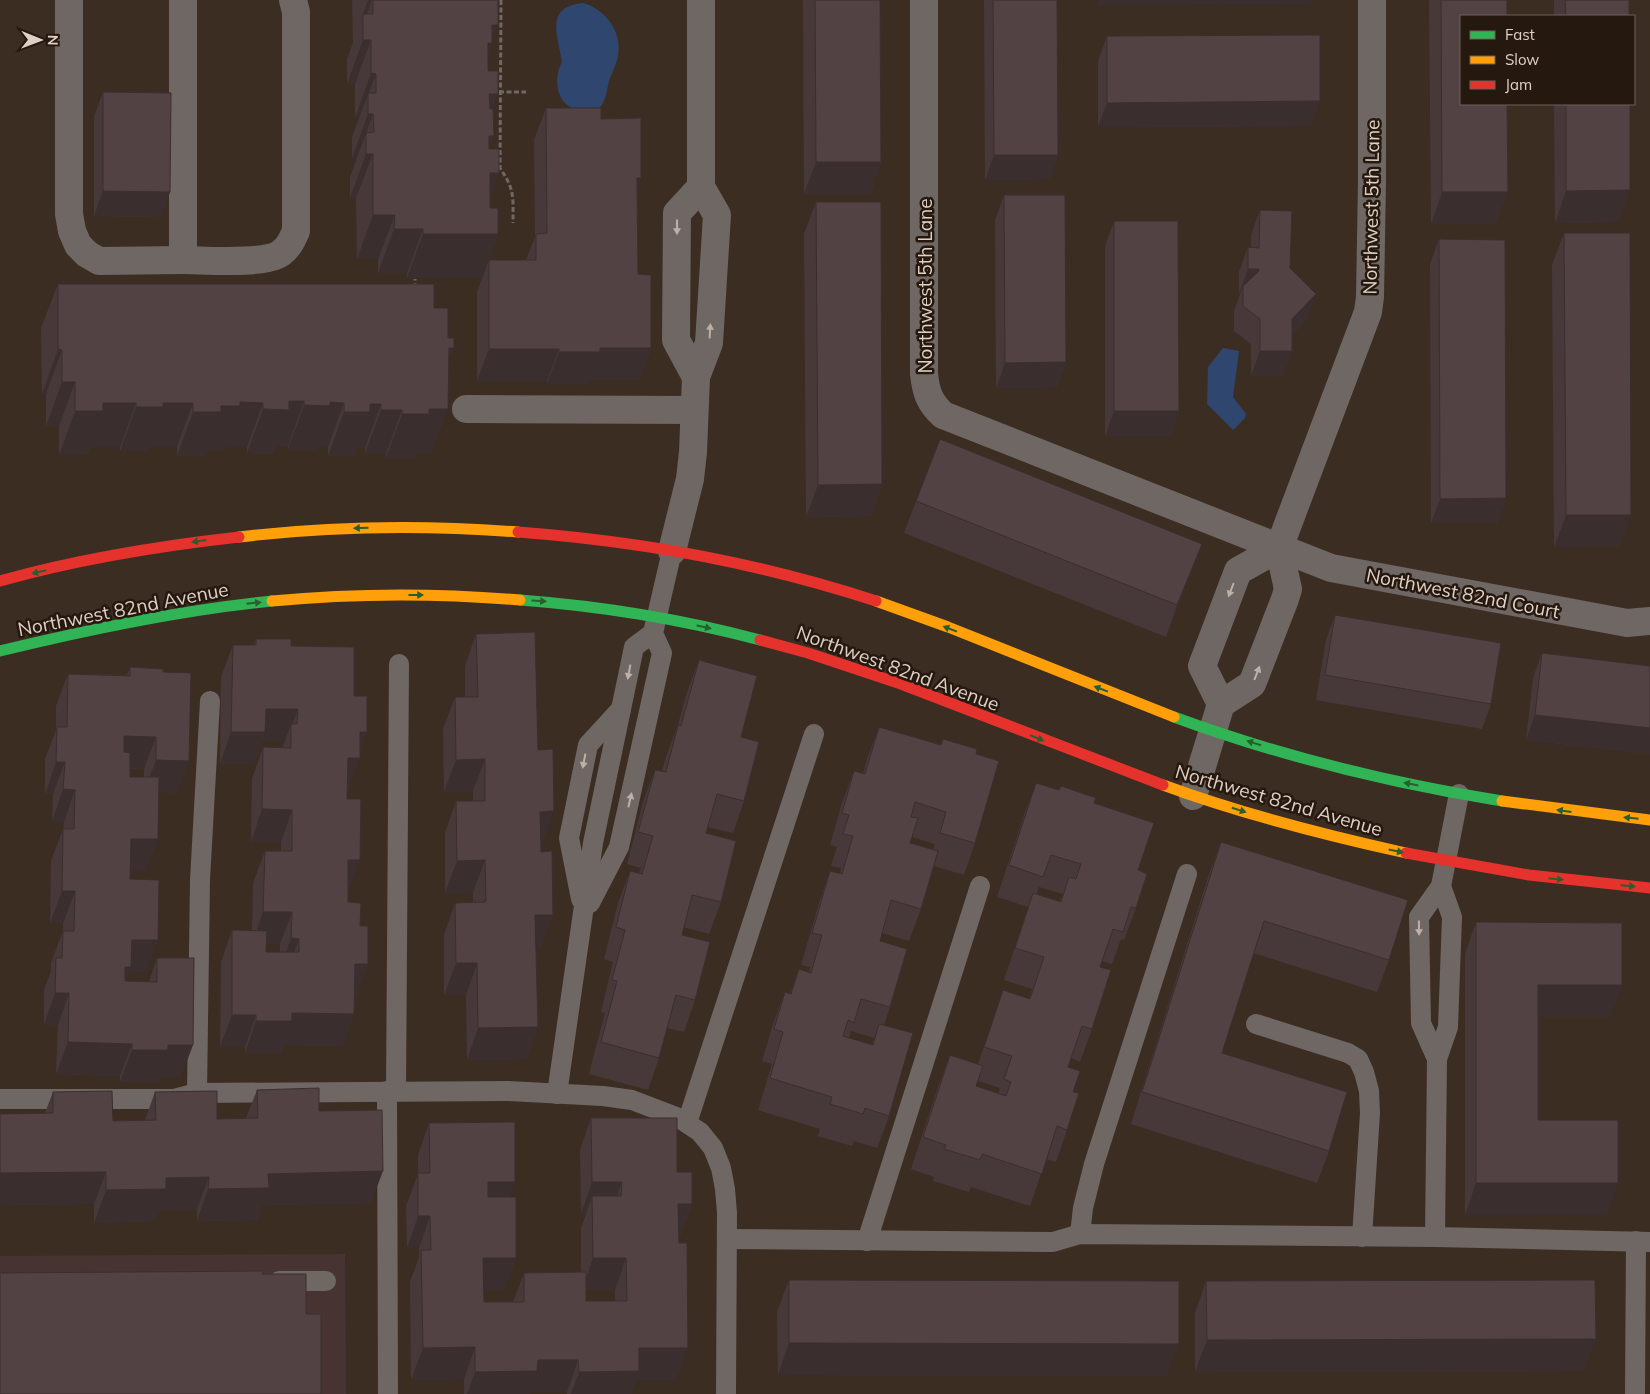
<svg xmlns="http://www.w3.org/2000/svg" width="1650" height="1394" font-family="Mulish,sans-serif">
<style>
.commercial{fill:#473432}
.water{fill:#2f466e}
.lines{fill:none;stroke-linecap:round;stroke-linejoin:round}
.path{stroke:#706863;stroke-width:3;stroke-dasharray:5 2.5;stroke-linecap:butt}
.lane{stroke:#6f6763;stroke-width:20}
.street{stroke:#6f6763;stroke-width:28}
.fast{stroke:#30b455;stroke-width:11}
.slow{stroke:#ff9f0a;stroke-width:11}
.jam{stroke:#e5322d;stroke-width:11}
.wall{fill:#47393a;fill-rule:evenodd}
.shaded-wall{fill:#3a2e2f}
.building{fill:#534243;stroke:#3a2e2f}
.oneway{fill:#beb0a6}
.oneway2{fill:#295e2e}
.labels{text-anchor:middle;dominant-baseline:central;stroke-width:5;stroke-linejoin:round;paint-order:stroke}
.street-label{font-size:19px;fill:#e0cfc3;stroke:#24180f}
</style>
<rect width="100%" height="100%" fill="#3c2d22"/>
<!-- commercial -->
<path class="commercial" d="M345 1254 346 1394H0V1256Z"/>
<!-- water -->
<g class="water">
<path d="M583 3C605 9 622 31 618 55 617 64 612 72 609 81 606 94 606 102 596 112 589 111 578 111 572 108 555 100 554 76 562 62 559 37 543 7 583 3Z"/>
<path d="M1223 348 1239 351 1233 397 1246 414 1245 418 1233 430 1207 404 1208 367Z"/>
</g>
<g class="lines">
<!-- path -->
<g class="path">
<path d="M501 0 500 168C515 190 513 197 513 223"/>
<path d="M499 92H526"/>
<path d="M415 288V279"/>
</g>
<!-- lane -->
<g class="lane">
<path d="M581 899 569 838 588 745 621 709"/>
<path d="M590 903 619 847 662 653 653 633 672 551"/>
<path d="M1256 1024 1348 1053 1358 1059 1364 1072 1369 1091 1370 1113 1362 1237"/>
<path d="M1437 1059 1421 1023 1419 917 1441 886 1459 794"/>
<path d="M387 1091 388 1394"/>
<path d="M396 1091 399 664"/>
<path d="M197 1093 200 880 210 701"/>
<path d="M557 1094 593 843 634 647 653 633"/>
<path d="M0 1099H174L197 1093 508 1091 603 1096 632 1100 679 1118 700 1132 713 1148 721 1168 725 1189 727 1213 726 1394"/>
<path d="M687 1123 814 734"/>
<path d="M1080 1234 1083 1208 1094 1164 1187 874"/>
<path d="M1435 1237 1437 1059 1448 1027 1452 917 1441 886"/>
<path d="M727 1239 1053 1242 1080 1234 1435 1237 1650 1242"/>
<path d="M867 1241 980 886"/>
<path d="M279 1281H326"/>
<path d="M1635 1394 1636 1241"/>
</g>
<!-- street -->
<g class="street">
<path d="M69 0V214L72 231 78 245 87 254 99 261 183 260"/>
<path d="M183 0V260C204 260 265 265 281 253 289 247 292 240 296 231V12L293 0"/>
<path d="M924 0V374C926 392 929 402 943 415L1331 568 1627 623 1650 621"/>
<path d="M696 377 676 340 677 213 701 187"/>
<path d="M466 409 694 410"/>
<path d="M1279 548 1368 312 1370 297 1372 181V0"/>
<path d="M672 551 690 479 693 452 696 377 709 343 717 215 701 187V0"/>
<path d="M1193 796 1221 704 1252 684 1285 599 1288 589 1279 548 1238 571 1202 666 1221 704"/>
</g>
<!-- fast -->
<g class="fast">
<path d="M520 600C600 606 681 619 760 640"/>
<path d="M0 651C90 629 180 610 272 601"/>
<path d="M1174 717C1280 756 1390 783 1502 801"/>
</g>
<!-- slow -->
<g class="slow">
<path d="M239 537C332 526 425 525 518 532"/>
<path d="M272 601C355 593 437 593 520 600"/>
<path d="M876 601 948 627 1174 717"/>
<path d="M1163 785C1242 814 1324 835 1406 853"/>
<path d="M1502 801 1650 820"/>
</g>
<!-- jam -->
<g class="jam">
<path d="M518 532C639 541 760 563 876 601"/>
<path d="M0 581C78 559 159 546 239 537"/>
<path d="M760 640 808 653 901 684 1163 785"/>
<path d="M1406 853 1529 875 1650 888"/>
</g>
</g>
<!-- wall -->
<g class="wall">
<path d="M352 0H498L492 41 488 54V71L493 109 494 136 489 149 490 208 498 234 482 278H407V273H378V259H357L356 198H350V177L357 158H352V137L359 118H355V84H347V59L353 43Z"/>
<path d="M803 0H880L881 162 870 194H804Z"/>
<path d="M984 0H1057L1058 155 1049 179 985 180Z"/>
<path d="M1429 0H1507L1496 224H1431Z"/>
<rect x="1554" y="0" width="75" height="16"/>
<path d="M1107 36 1311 126 1098 127V61Z"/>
<path d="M103 92 170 192 161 217 94 216V117Z"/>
<path d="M1554 104H1630L1619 222 1555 223Z"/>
<path d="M546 108 601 119 641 178 637 187 638 274 651 348 639 380H589L588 384H547V381H477V292L489 260H526L535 237 534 140Z"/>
<path d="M1004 195 1066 362 1057 387 996 388 995 220Z"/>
<path d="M816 202 882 484 871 516 806 517 804 234Z"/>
<path d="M1260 210 1290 268 1307 319 1292 335 1283 376H1251V344L1234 331V311L1240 294H1239V272L1248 247H1251V235Z"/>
<path d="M1114 221 1179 411 1170 436H1105V246Z"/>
<path d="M1564 233 1620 547H1554L1552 265Z"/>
<path d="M1439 239 1506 498 1497 523H1431L1430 264Z"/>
<path d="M58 284 434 308 449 363 432 453H415L413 458H386V454H365V448H357L354 456H328V447H315L314 450 288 449V446L276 445 273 454 247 453V447H225L224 450H207L205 456H177V447H148L147 451H120V447H90L87 455H59V426H46V394H42L41 328Z"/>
<path d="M916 501 1202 544 1166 637 904 533Z"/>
<path d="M1335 615 1491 704 1482 729 1316 700 1326 640Z"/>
<path d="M476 634 538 750 543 843H541V852L553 915 541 947H536L538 1027 526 1059 467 1060 466 995H444V935L455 903 473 902V892L445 893V833L456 801H473V791L444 792 443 729 455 697H465V666Z"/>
<path d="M256 639 291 646 354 696 360 751 348 790H347L348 902 360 926 368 964 356 996H355L354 1014 343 1046 284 1045 281 1053H245V1047H220L221 962 232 930H252L253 883 265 851H281V842H251L252 779 263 747 282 748 285 741H262L254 764H220L221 677 233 645H254ZM266 944H280V952H266Z"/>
<path d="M1542 653 1650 666V754L1526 740 1533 678Z"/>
<path d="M699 660 741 737 744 801 733 833 708 827 706 833 721 902 709 934 683 927 682 935 695 1000 684 1032 667 1028 659 1058 648 1090 589 1074 605 1013 601 1012 613 962 604 959 618 903 630 871 639 873 641 868 627 864 643 802 655 770 662 771 666 757 678 725 687 692Z"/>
<path d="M130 667 163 672 178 793 159 792 146 871H130V879L146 972H129L126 981H149L157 958 181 1077H159L157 1082H120V1076L56 1074 58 1025H44V990L51 971V963L63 931V923H50L51 861 63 829 64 822 52 821 53 794H45V759L56 730V706L68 674 127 675ZM130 769H144V777H130Z"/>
<path d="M879 727 976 754 975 843 964 875 934 866 921 909 909 941 882 933 880 941 890 1007 884 1025 889 1116 877 1148 854 1141 852 1146 818 1136 820 1129 758 1110 772 1064 762 1061 773 1024 785 992 790 994 799 969 809 972 810 967 801 965 819 903 830 871 840 874 841 868 831 866 837 847 830 845 842 803 854 771 863 774 867 759ZM912 837 935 844 933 849 910 843ZM851 1031 874 1038 872 1045 849 1038Z"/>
<path d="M1036 783 1094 803 1138 870 1136 908 1124 940 1121 939 1112 964 1102 961 1100 967 1092 1029 1080 1062 1071 1058 1068 1067 1073 1092 1067 1130 1056 1162 1046 1159 1030 1206 971 1187 969 1192 933 1181 934 1177 911 1169 938 1087 950 1055 978 1064 1003 990 1029 999 1032 989 1004 980 1028 907 997 897 1024 815ZM1039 887 1063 894 1060 901 1037 894ZM978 1081 1000 1088 998 1093 976 1086Z"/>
<path d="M1221 842 1389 960 1377 992 1253 953 1222 1053 1329 1151 1317 1183 1131 1124 1209 874Z"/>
<path d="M1476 922 1610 1017H1538V1120L1607 1215H1465V954Z"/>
<path d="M257 1090 319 1111 371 1203 262 1205 257 1220 197 1221V1209L159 1210 155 1221 94 1223V1204L0 1205V1114L45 1113 53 1092 113 1121 145 1120 155 1092 217 1119 246 1118Z"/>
<path d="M591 1118 677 1172 692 1204 680 1236H678L676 1380H636L631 1394H567V1392H530L529 1394H464V1379L411 1380 410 1282 419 1257V1248H407L406 1206 418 1174V1155L429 1123 510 1197 516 1258 504 1290H484V1302H513L524 1273 581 1272V1228L586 1214H581L580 1150ZM586 1290H615V1301H586Z"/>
<path d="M789 1280 1167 1376 778 1375 777 1312Z"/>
<path d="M1206 1281 1584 1371 1195 1372V1313Z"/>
</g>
<!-- shaded-wall -->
<g class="shaded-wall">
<path d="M368 0H372L363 25V14L353 43Z"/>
<path d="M1098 0H1312L1311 4 1096 5Z"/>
<path d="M492 25H498L476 87Z"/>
<path d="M363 40H371L355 84H347Z"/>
<path d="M371 73 376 74 359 118H355Z"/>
<path d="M489 94H498L482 138Z"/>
<path d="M1320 101 1311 126 1098 127 1107 103Z"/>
<path d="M368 114H373L357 158H352Z"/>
<path d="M489 136H494L478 180Z"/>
<path d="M366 154H373L356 198H350Z"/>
<path d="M994 155H1058L1049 179 985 180Z"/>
<path d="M816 162H881L870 194H804Z"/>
<path d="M490 173H499L483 217Z"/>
<path d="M637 178H641L629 210Z"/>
<path d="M1630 190 1619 222 1555 223 1566 191Z"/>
<path d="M103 191 170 192 161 217 94 216Z"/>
<path d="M1442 192H1508L1496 224H1431Z"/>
<path d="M373 215H395L378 259H357Z"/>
<path d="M394 229H423L407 273H378Z"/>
<path d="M423 234H498L482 278H407Z"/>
<path d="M1248 269H1259L1250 294 1243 286 1240 294H1239Z"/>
<path d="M1316 294 1307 319 1283 344 1292 319Z"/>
<path d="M449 348H454L438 392Z"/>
<path d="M600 348H651L639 380H589L588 384H547L559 352Z"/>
<path d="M58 349 62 350 46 394H42Z"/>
<path d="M489 349H559L547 381H477Z"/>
<path d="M1260 351H1292L1283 376H1251Z"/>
<path d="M1066 362 1057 387 996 388 1005 363Z"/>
<path d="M62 382H75L59 426H46Z"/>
<path d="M289 401H304L288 446 276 445 273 454 247 453 263 409Z"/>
<path d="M240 402 263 403 247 447H225L224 450H207L205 456H177L193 412Z"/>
<path d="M330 402 344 403 328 447H315L314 450 288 449 304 405Z"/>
<path d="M103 403H136L120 447H90L87 455H59L75 411Z"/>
<path d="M163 403H193L177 447H148L147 451H120L136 407Z"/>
<path d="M370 404H381L365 448H357L354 456H328L344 412Z"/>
<path d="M429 409H448L432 453H415L413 458H386L402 414Z"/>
<path d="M381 410H402L386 454H365Z"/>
<path d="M1114 411H1179L1170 436H1105Z"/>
<path d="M882 484 871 516 806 517 818 485Z"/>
<path d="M1506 498 1497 523H1431L1440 499Z"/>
<path d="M1566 515H1631L1620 547H1554Z"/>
<path d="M1202 544 1190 576 1166 637 1177 605Z"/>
<path d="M266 709H298L291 728V724L285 741H262L254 764H220L231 732Z"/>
<path d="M1535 715 1650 728V754L1526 740Z"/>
<path d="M360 732H367L357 758H360L348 790H336L348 758Z"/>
<path d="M124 736 156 737 144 769 112 768Z"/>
<path d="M485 759 473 791 444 792 456 760Z"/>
<path d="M156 760 189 761 178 793 144 792Z"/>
<path d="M56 762H65L53 794H45Z"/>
<path d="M63 789 75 790 64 822 52 821Z"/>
<path d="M262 809 292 810 281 842H251Z"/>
<path d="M554 811 543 843 528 844 540 812Z"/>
<path d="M131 839H158L146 871H119Z"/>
<path d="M348 860H360L348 892Z"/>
<path d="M485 860 473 892 445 893 457 861Z"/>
<path d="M62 891H75L63 923H50Z"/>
<path d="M263 912H292L280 944H252Z"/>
<path d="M535 915H553L541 947H524Z"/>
<path d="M291 938 299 939 287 971 280 970Z"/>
<path d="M132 940H158L146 972H129L120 999H114Z"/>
<path d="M456 963H477L466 995H444Z"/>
<path d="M355 964H368L356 996H344Z"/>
<path d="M1538 985H1622L1610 1017H1526Z"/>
<path d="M55 993H69L58 1025H44Z"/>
<path d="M292 1013 354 1014 343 1046 284 1045 281 1053H245L256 1021Z"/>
<path d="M232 1015H256L245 1047H220Z"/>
<path d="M538 1027 526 1059 467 1060 478 1028Z"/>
<path d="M68 1042 132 1044 120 1076 56 1074Z"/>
<path d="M168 1045H193L181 1077H159L157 1082H120L132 1050Z"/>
<path d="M383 1171 371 1203 262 1205 257 1220 197 1221 208 1189 268 1174Z"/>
<path d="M106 1172 94 1204 0 1205V1173Z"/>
<path d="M209 1177 197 1209 159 1210 155 1221 94 1223 106 1190 166 1178Z"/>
<path d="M488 1182H515L504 1214H476Z"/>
<path d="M592 1182H622L610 1214 592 1196 586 1214H581Z"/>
<path d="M1476 1183H1618L1607 1215H1465Z"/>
<path d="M678 1204H692L680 1236H666Z"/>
<path d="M418 1216H430L419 1248H407Z"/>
<path d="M483 1258H516L504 1290H472Z"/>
<path d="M593 1258H626L615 1290H582Z"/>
<path d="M1596 1339 1584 1371 1195 1372 1207 1340Z"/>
<path d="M789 1343 1179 1344 1167 1376 778 1375Z"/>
<path d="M475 1347 464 1379 411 1380 423 1348Z"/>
<path d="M639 1348H688L676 1380H636L631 1394H571L579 1372Z"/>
<path d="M538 1360H578L567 1392H530L529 1394H467L475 1372Z"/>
</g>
<!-- building -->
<g class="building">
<path d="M373 0H498V25H492V43H488V71H498V94H489L490 109H493L494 136H489V149H499V173H490V208H498V234H423V229H394L395 215H373V154H366V133L374 132 373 114H368V93H376V74L371 73V40H363V14H373Z"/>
<path d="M815 0H880L881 162H816Z"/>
<path d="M993 0H1057L1058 155H994Z"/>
<path d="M1441 0H1507V16H1461V104H1507L1508 192H1442Z"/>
<path d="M1565 0H1629V16H1566Z"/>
<path d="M1320 35V101L1107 103V36Z"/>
<path d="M103 92 171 93 170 192 103 191Z"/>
<path d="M1566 104H1630V190L1566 191Z"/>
<path d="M546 108H601V119L641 118V178H637L638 274 651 275V348H600V352H559V349H489V260H536V234L547 233Z"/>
<path d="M1004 195H1065L1066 362 1005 363Z"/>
<path d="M816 202H881L882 484 818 485Z"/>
<path d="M1260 210 1292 211 1290 268 1316 294 1292 319V351H1260V319L1243 306V286L1259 271V269H1248V247L1259 248Z"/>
<path d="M1114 221H1178L1179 411H1114Z"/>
<path d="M1564 233H1630L1631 515H1566Z"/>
<path d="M1439 239 1505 240 1506 498 1440 499Z"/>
<path d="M58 284H434V308H448V338H454V348H449L448 409H429V414H402V410H381V404H370V412H344V403L330 402V406L304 405V401H289V410L263 409V403L240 402V406H221V412H193V403H163V407H136V403H103V411H75V382H62V350L58 349Z"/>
<path d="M940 439 1202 544 1177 605 916 501Z"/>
<path d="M1335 615 1501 643 1491 704 1325 675Z"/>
<path d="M535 632 538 750 553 749 554 811 540 812 541 852 552 851 553 915H535L538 1027 478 1028 477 963H456L455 903 486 902 485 860 457 861 456 801H485V759L456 760 455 697H478L476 634Z"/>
<path d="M256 639H291V646L354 647V696H367V732H360V758H348L347 799H361L360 860H348V902L361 903 360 926H368V964H355L354 1014 292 1013V1021H256V1015H232V930L267 931 266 952H299V939L291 938 292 912H263L265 851H292V810L262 809 263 747 291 748V724H297L298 709H266L265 732H231L233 645H256Z"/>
<path d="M1542 653 1650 666V728L1535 715Z"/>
<path d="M699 660 757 676 741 737 759 742 744 801 717 794 706 833 736 841 721 902 692 895 682 935 710 942 695 1000 676 995 659 1058 601 1042 617 981 612 980 625 930 616 927 630 871 642 874 653 836 638 832 655 770 666 772 678 725 681 726Z"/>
<path d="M130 667 163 669V672L191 673 189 761 156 760V737L124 736V752L130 753V777H159L158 839H131L130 879 159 880 158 940H132L131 967H125V981L157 982V958H194L193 1045H168V1050H132V1044L68 1042 69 993H55L56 958H62L63 931H74L75 891H62L63 829H74L75 790 63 789 65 762H56L57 727H67L68 674 130 676Z"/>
<path d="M879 727 941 745 943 739 977 749 976 754 999 761 975 843 940 833 946 812 915 802 911 817 918 818 910 843 938 851 921 909 891 900 880 941 907 949 890 1007 861 999 854 1023 848 1020 843 1036 873 1045 879 1024 913 1033 889 1116 865 1108 863 1114 830 1104 832 1097 770 1078 783 1032 774 1029 785 992 791 994 799 969 811 973 822 935 812 933 830 871 842 874 853 836 843 834 849 815 842 813 854 771 865 774Z"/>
<path d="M1036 783 1059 790 1061 786 1096 798 1094 803 1154 823 1138 870 1147 874 1136 908 1131 907 1123 932 1113 929 1100 967 1111 970 1092 1029 1082 1026 1068 1067 1080 1071 1073 1092 1079 1093 1067 1130 1057 1126 1042 1174 982 1154 980 1160 944 1149 946 1145 923 1137 950 1055 983 1066 976 1086 1006 1096 1011 1082 1004 1079 1012 1056 984 1047 1003 990 1030 999 1044 957 1015 948 1033 893 1061 902 1069 877 1076 879 1081 864 1051 855 1043 877 1009 865Z"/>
<path d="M1221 842 1408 900 1389 960 1264 921 1222 1053 1347 1092 1329 1151 1142 1092Z"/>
<path d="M1476 922 1622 923V985H1538V1120H1618V1183H1476Z"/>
<path d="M319 1088V1111L382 1110 383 1171 268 1174 269 1188 208 1189 209 1177 166 1178V1189L106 1190V1172L0 1173V1114L53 1113V1092L112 1091 113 1121 156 1120 155 1092 217 1091V1119L258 1118 257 1090Z"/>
<path d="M591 1118H677V1172H692V1204H678L679 1243H687L688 1348H639V1371L579 1372 578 1360H538L537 1371 475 1372V1347L423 1348 421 1250H431L430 1216H418V1173H430L429 1123 515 1122V1182H488V1197H516V1258H483L484 1302H524V1273L586 1272V1301H627L626 1258H593L592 1196H621L622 1182H592Z"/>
<path d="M263 1271 262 1274H306V1314H321V1394H0V1273Z"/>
<path d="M789 1280 1179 1281V1344L789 1343Z"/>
<path d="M1595 1280 1596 1339 1207 1340 1206 1281Z"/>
</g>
<!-- one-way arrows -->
<defs><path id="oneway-solid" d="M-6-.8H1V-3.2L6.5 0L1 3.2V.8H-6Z" transform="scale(1.25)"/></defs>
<g class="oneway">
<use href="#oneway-solid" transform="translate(677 227) rotate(90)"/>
<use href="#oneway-solid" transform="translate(710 331) rotate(-87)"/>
<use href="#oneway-solid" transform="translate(1231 590) rotate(111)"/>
<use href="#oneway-solid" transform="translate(629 672) rotate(101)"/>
<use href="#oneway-solid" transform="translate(1257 673) rotate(-69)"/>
<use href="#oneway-solid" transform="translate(584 761) rotate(101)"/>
<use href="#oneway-solid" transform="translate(630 800) rotate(-77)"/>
<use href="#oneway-solid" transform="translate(1419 928) rotate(89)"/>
</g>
<g class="oneway2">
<use href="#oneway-solid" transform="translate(361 528) rotate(179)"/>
<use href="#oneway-solid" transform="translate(199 541) rotate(172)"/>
<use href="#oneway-solid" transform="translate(39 572) rotate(167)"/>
<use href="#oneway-solid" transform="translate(416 595)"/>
<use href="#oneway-solid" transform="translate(539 601) rotate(4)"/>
<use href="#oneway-solid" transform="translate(254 603) rotate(-6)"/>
<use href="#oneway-solid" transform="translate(704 627) rotate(12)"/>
<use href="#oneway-solid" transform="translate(950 629) rotate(-159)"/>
<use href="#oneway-solid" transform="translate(1101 689) rotate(-159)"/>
<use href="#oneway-solid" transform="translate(1037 738) rotate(22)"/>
<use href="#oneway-solid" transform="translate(1254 743) rotate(-163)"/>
<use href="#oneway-solid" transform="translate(1411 784) rotate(-169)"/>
<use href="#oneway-solid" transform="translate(1239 810) rotate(17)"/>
<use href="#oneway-solid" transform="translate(1564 811) rotate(-172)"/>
<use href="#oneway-solid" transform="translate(1631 818) rotate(-174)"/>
<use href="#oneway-solid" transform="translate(1396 851) rotate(12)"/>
<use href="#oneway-solid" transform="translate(1556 879) rotate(6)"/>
<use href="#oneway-solid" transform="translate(1628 886) rotate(5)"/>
</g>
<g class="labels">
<!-- street labels -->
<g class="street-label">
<text transform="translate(1371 207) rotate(-89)">Northwest 5th Lane</text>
<text transform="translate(925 286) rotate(-90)">Northwest 5th Lane</text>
<text transform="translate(1463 593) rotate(11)">Northwest 82nd Court</text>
<text transform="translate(123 609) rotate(-11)">Northwest 82nd Avenue</text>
<text transform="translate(898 668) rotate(20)">Northwest 82nd Avenue</text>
<text transform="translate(1279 800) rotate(16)">Northwest 82nd Avenue</text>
</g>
</g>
<!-- legend -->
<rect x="1460" y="15" width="175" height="90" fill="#24180f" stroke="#6f6157"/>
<rect x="1470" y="31" width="25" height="8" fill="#30b455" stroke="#6f6157"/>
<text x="1505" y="40" font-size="15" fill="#e0cfc3">Fast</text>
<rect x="1470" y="56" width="25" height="8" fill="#ff9f0a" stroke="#6f6157"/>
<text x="1505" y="65" font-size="15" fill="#e0cfc3">Slow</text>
<rect x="1470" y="81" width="25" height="8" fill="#e5322d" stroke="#6f6157"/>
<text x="1505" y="90" font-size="15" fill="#e0cfc3">Jam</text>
<!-- north arrow -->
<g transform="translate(40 40) rotate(91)" stroke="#24180f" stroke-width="4" paint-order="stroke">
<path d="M0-4L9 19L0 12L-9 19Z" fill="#e0cfc3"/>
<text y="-8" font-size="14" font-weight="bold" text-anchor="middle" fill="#e0cfc3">N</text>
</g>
</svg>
